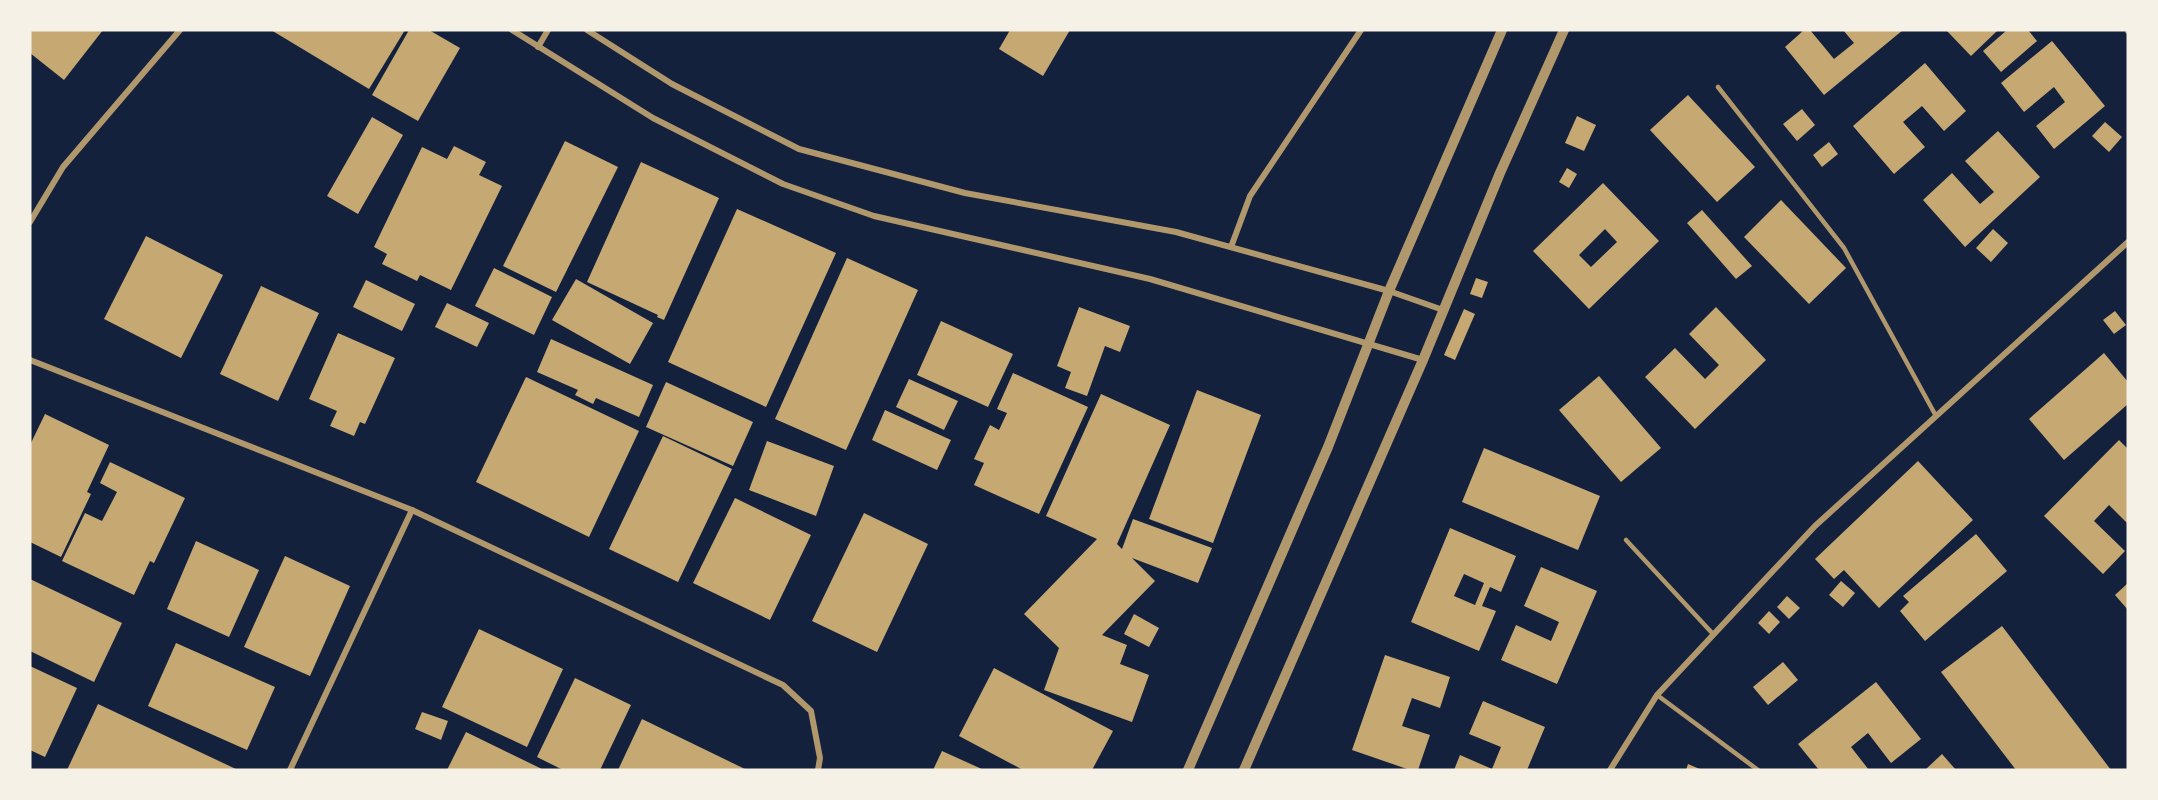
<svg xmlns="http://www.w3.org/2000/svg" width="2158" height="800" font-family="'Public Sans',sans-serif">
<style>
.building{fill:#c6a872;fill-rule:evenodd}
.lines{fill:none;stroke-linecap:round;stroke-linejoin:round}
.service{stroke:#b1986c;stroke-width:4.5}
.minor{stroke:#b1986c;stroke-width:6}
.tertiary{stroke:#b1986c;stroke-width:10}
</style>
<rect width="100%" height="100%" fill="#14213d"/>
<!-- building -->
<g class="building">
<path d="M30 30H103L64 80 30 53Z"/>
<path d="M271 30H405L369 89Z"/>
<path d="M409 30H429L460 48 418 121 372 95Z"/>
<path d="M1010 30H1070L1043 76 999 49Z"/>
<path d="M1804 30H1810L1834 59 1854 43 1843 30H1903L1824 95 1785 47Z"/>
<path d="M1946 30H1998L1971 56Z"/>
<path d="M2007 30H2028L2037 41 2001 72 1983 51Z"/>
<path d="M2052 41 2105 106 2054 149 2036 126 2065 102 2054 87 2024 112 2001 83Z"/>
<path d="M1925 63 1966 111 1944 131 1922 106 1903 122 1925 147 1894 174 1853 126Z"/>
<path d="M1688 95 1755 167 1717 202 1650 130Z"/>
<path d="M1802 109 1815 125 1797 141 1783 124Z"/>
<path d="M1577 116 1596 125 1584 151 1565 143Z"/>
<path d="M372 117 403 135 358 214 327 196Z"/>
<path d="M2105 122 2122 137 2109 152 2092 136Z"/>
<path d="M1998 131 2040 177 1965 247 1923 200 1952 173 1980 204 1994 192 1965 161Z"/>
<path d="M565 141 618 167 556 292 503 266Z"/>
<path d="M1829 142 1838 154 1822 167 1813 155Z"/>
<path d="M454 146 486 162 479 175 502 186 451 290 420 275 417 281 382 264 387 254 374 247 422 147 447 159Z"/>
<path d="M641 162 719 198 664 320 657 317 658 315 587 282Z"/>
<path d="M1567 168 1577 174 1569 188 1559 182Z"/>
<path d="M1603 183 1659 241 1589 309 1533 251ZM1605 229 1617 242 1591 267 1579 255Z"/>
<path d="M1781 200 1846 268 1809 304 1744 237Z"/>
<path d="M737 209 836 253 766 407 668 362Z"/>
<path d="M1702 210 1752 266 1736 279 1687 223Z"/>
<path d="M1993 229 2008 243 1991 262 1976 248Z"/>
<path d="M146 236 223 275 181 358 104 319Z"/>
<path d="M847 258 918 290 846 450 775 419Z"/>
<path d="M494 268 552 297 534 335 475 306Z"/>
<path d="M1476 278 1488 282 1482 298 1470 294Z"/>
<path d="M576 279 653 323 630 364 552 320Z"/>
<path d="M366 280 415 304 402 331 353 307Z"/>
<path d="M261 286 319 313 278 401 220 374Z"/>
<path d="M447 303 489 323 477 347 435 327Z"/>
<path d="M1079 307 1130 326 1120 352 1105 346 1087 396 1065 388 1071 372 1057 366Z"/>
<path d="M1716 307 1766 360 1695 429 1645 377 1675 348 1705 379 1719 365 1689 334Z"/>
<path d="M1464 309 1475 314 1455 360 1444 355Z"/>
<path d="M2115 311 2126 325 2114 334 2103 320Z"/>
<path d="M941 321 1013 354 988 407 917 375Z"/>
<path d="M338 333 395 358 365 424 360 422 354 436 330 426 337 411 309 399Z"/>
<path d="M551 339 653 385 639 417 596 398 593 404 575 395 578 390 537 372Z"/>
<path d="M2104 353 2128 382V404L2064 460 2029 419Z"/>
<path d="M1013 373 1088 407 1039 514 974 485 984 463 974 459 990 425 999 430 1007 413 997 409Z"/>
<path d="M1599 376 1661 448 1621 482 1559 410Z"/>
<path d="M526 377 639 431 589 537 476 482Z"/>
<path d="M909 379 958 401 944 430 896 407Z"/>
<path d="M666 382 753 422 733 466 646 427Z"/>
<path d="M1197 390 1261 415 1213 543 1149 519Z"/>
<path d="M1101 394 1170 425 1117 544 1122 549 1133 519 1212 548 1198 583 1132 558 1155 581 1102 635 1127 645 1120 664 1149 675 1132 722 1044 690 1059 648 1024 614 1097 539 1046 516Z"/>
<path d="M885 410 951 440 937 470 872 440Z"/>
<path d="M45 414 109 445 87 492 91 494 61 557 30 542V445Z"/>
<path d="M663 436 732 469 678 582 609 549Z"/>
<path d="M2119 440 2128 449V524L2109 505 2094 521 2125 551 2103 574 2044 516Z"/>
<path d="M767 441 834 466 816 516 749 490Z"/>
<path d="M1484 448 1600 496 1578 550 1462 502Z"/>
<path d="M1918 461 1973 520 1879 608 1844 570 1834 579 1815 559Z"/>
<path d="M110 462 185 498 154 563 150 561 134 595 62 561 85 513 102 521 117 492 100 483Z"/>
<path d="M735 498 811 535 770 620 693 583Z"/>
<path d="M864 513 928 544 877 652 812 621Z"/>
<path d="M1450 528 1516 556 1501 592 1490 587 1482 606 1496 611 1479 651 1411 622ZM1464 574 1484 583 1475 605 1454 596Z"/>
<path d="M1976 534 2007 571 1925 641 1900 611 1909 602 1903 596Z"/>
<path d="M196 541 259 570 229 637 167 609Z"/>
<path d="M285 556 350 586 310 676 244 647Z"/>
<path d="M1541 567 1597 591 1557 684 1501 660 1516 625 1551 641 1559 622 1524 606Z"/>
<path d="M30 579 122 623 94 682 30 651Z"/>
<path d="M1841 581 1855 593 1843 607 1829 595Z"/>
<path d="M2128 583V610L2115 595Z"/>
<path d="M1787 596 1800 608 1789 619 1777 607Z"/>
<path d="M1769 611 1780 622 1769 634 1758 623Z"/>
<path d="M1134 614 1159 628 1149 647 1124 634Z"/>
<path d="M2002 626 2111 770H2016L1941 672Z"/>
<path d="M479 629 563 669 527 747 442 707Z"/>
<path d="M176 643 275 687 247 750 148 706Z"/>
<path d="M1385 655 1450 677 1440 708 1412 698 1402 726 1430 735 1418 770H1410L1352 750Z"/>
<path d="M1783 662 1798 680 1768 705 1753 687Z"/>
<path d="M30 666 77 688 45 757 30 750Z"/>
<path d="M994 668 1113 731 1092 770H1023L959 736Z"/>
<path d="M575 678 631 705 600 770H563L537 757Z"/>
<path d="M1876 682 1921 739 1891 763 1868 733 1851 747 1869 770H1819L1798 744Z"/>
<path d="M1483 701 1545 727 1527 770H1454L1460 755 1492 769 1501 747 1469 734Z"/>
<path d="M98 704 238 770H67Z"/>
<path d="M422 712 448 721 441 740 415 729Z"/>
<path d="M642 719 747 770H618Z"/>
<path d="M466 732 544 770H447Z"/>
<path d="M942 751 984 770H933Z"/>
<path d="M1942 754 1956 770H1925Z"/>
<path d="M1688 764 1702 770H1686Z"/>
</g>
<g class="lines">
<!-- service -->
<g class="service">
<path d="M1718 87 1844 248 1936 416"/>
<path d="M1626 540 1713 634"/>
<path d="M1657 695 1758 770"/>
</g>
<!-- minor -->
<g class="minor">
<path d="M512 30 653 118 783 184 874 216 1150 279 1423 360"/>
<path d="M587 30 672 84 799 149 965 193 1176 232 1389 291 1443 310"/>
<path d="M2128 30V31"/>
<path d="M538 47 548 30"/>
<path d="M30 222 63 167 180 30"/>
<path d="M1231 247 1250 196 1361 30"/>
<path d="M30 360 412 510 783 685 811 711 820 758 818 770"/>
<path d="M290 770 412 510"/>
<path d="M1610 770 1657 695 1815 526 2128 242"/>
</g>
<!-- tertiary -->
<g class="tertiary">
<path d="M1188 770 1328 447 1389 291 1502 30"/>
<path d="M1244 770 1423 360 1500 173 1564 30"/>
</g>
</g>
<!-- border -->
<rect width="2158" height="800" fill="none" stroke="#f6f1e7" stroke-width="63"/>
</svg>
